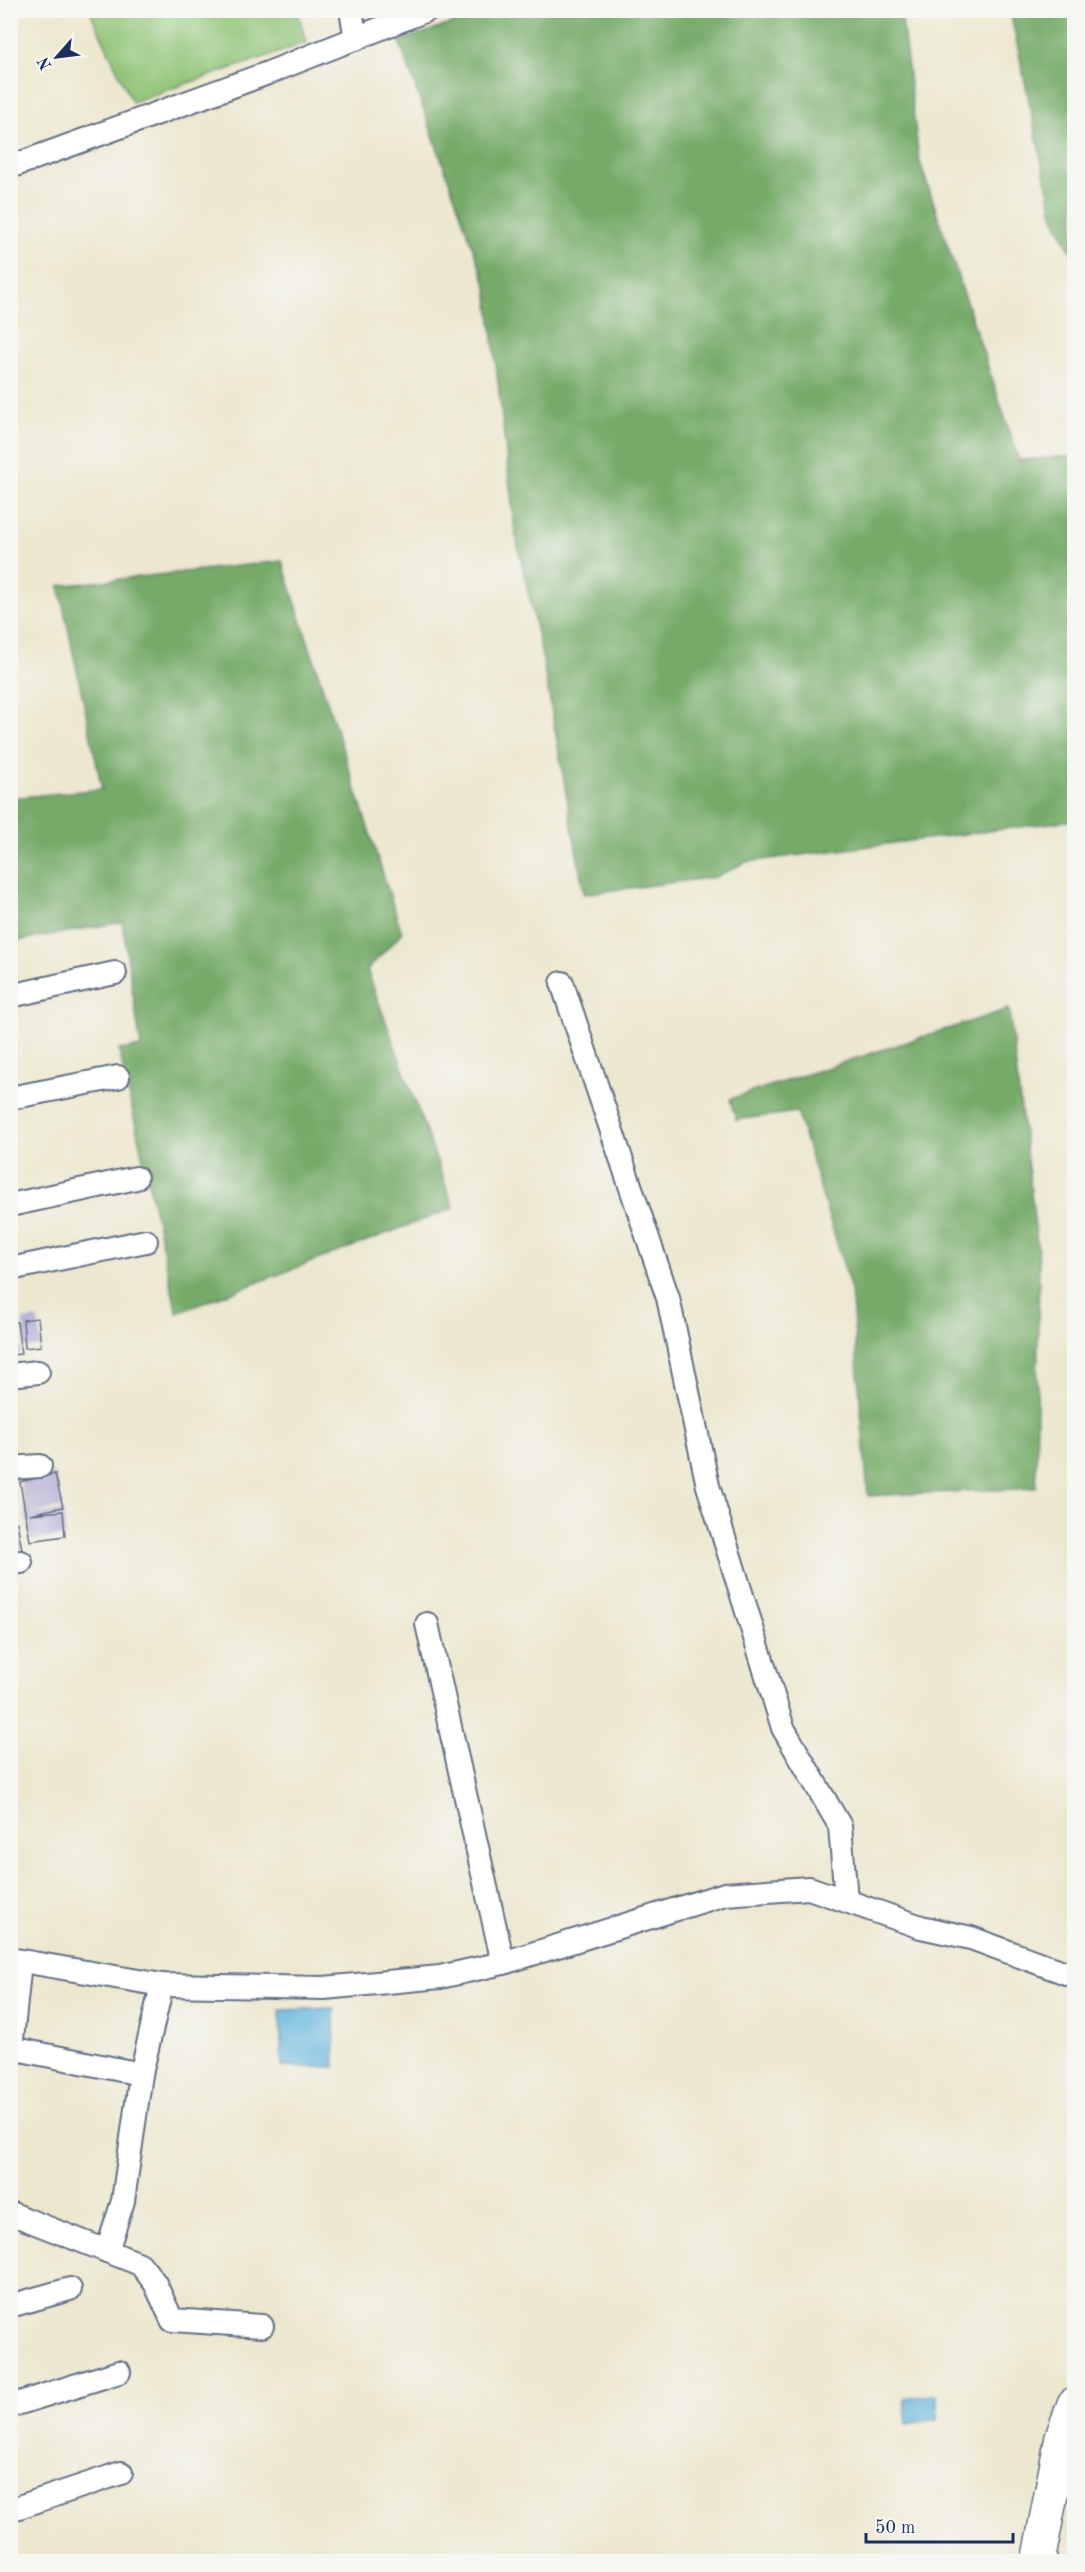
<svg xmlns="http://www.w3.org/2000/svg" width="1085" height="2572" font-family="'Old Standard TT',serif">
<style>
.green{fill:#91c577;stroke:#567a6a;stroke-width:1.5}
.forest{fill:#74aa68;stroke:#486c63;stroke-width:1.5}
.water{fill:#61b4dc;stroke:#3e729d;stroke-width:1.5}
.building{fill:#a7a0ce}
.lines{fill:none;stroke-linecap:round;stroke-linejoin:round}
.minor-casing{stroke:#646f85;stroke-width:26}
.highway-casing{stroke:#646f85;stroke-width:36}
.minor{stroke:#fff;stroke-width:22}
.highway{stroke:#fff;stroke-width:33}
</style>
<rect width="100%" height="100%" fill="#f6f6f2"/>
<filter id="ink" filterUnits="userSpaceOnUse"><feTurbulence type="fractalNoise" baseFrequency=".0167" numOctaves="2"/><feDisplacementMap in="SourceGraphic" scale="12" xChannelSelector="R" yChannelSelector="G"/><feConvolveMatrix kernelMatrix="1 2 1 2 8 2 1 2 1" color-interpolation-filters="sRGB"/></filter>
<filter id="wash" filterUnits="userSpaceOnUse"><feTurbulence type="fractalNoise" baseFrequency=".008" numOctaves="4" result="noise"/><feDisplacementMap in="SourceGraphic" scale="24" xChannelSelector="R" yChannelSelector="G"/><feGaussianBlur stdDeviation="1.35" result="paint"/><feColorMatrix in="noise" values="0 0 0 0 0 0 0 0 0 0 0 0 0 0 0 0 0 1.4 0 .05"/><feComposite in="paint" operator="in"/></filter>
<g filter="url(#wash)">
<rect width="100%" height="100%" fill="#ece7ce"/>
<!-- green -->
<path class="green" d="M90 11H298L306 43 132 102Z"/>
<!-- forest -->
<g class="forest">
<path d="M493 10 901 11 919 159 1019 460 1074 456V820L746 862 716 877 584 894 542 656 515 532 487 287 399 41Z"/>
<path d="M1010 11H1074V258L1053 215Z"/>
<path d="M282 561 402 933 367 970 454 1208 177 1313 119 1050 141 1047 122 922 11 942V798L102 789 59 586Z"/>
<path d="M1009 1009 1039 1259 1036 1488 868 1496 851 1290 797 1112 736 1120 730 1099Z"/>
</g>
<!-- water -->
<g class="water">
<path d="M334 2008 335 2067H282L280 2010Z"/>
<path d="M937 2394V2419L907 2424 904 2399Z"/>
</g>
<g id="blocks">
<!-- building -->
<g class="building">
<path d="M38 1318 41 1346 25 1348 23 1320Z"/>
<path d="M17 1322 21 1354 10 1355V1323Z"/>
<path d="M55 1474 63 1507 30 1514 63 1511 65 1536 30 1541 20 1482Z"/>
<path d="M17 1522 22 1550 10 1552V1523Z"/>
</g>
</g>
</g>
<g filter="url(#ink)">
<use href="#blocks" fill-opacity="0" stroke="#646f85" stroke-width="1.5"/>
<g class="lines">
<defs>
<g id="minor">
<path d="M351 10 356 39"/>
<path d="M10 167 268 73 427 10"/>
<path d="M562 983 668 1298 708 1486 783 1728 840 1826 846 1900"/>
<path d="M10 996 115 973"/>
<path d="M10 1098 118 1077"/>
<path d="M10 1205 136 1178"/>
<path d="M10 1269 146 1241"/>
<path d="M10 1375 38 1372"/>
<path d="M10 1468 40 1466"/>
<path d="M10 1563 21 1562"/>
<path d="M427 1624 503 1963"/>
<path d="M10 1959 162 1985 324 1988 440 1977 503 1963 725 1894 809 1888 921 1927 971 1938 1074 1976"/>
<path d="M11 2048 141 2074"/>
<path d="M10 2058 20 1962"/>
<path d="M10 2213 140 2264 155 2283 172 2320 262 2326"/>
<path d="M107 2251 123 2201 141 2074 162 1985"/>
<path d="M10 2306 70 2289"/>
<path d="M10 2406 119 2372"/>
<path d="M10 2510 121 2473"/>
</g>
<path id="highway" d="M1038 2562 1062 2437 1074 2404"/>
</defs>
<!-- minor casing -->
<use href="#minor" class="minor-casing"/>
<!-- highway casing -->
<use href="#highway" class="highway-casing"/>
<!-- minor -->
<use href="#minor" class="minor"/>
<!-- highway -->
<use href="#highway" class="highway"/>
</g>
</g>
<!-- margin -->
<rect width="1085" height="2572" fill="none" stroke="#f6f6f2" stroke-width="36"/>
<!-- north arrow -->
<g transform="translate(57 57) rotate(242)" stroke="#f6f6f2" stroke-width="4.5" paint-order="stroke">
<path d="M0-4.5L10 22L0 15L-10 22Z" fill="#1b2f5e"/>
<text y="-9" font-size="16" font-weight="bold" text-anchor="middle" fill="#1b2f5e">N</text>
</g>
<!-- scale -->
<path d="M866 2533v9h147v-9" fill="none" stroke="#1b2f5e" stroke-width="3"/>
<text x="875" y="2533" font-size="18" fill="#1b2f5e" stroke="#f6f6f2" stroke-width="4.5" paint-order="stroke">50 m</text>
</svg>
